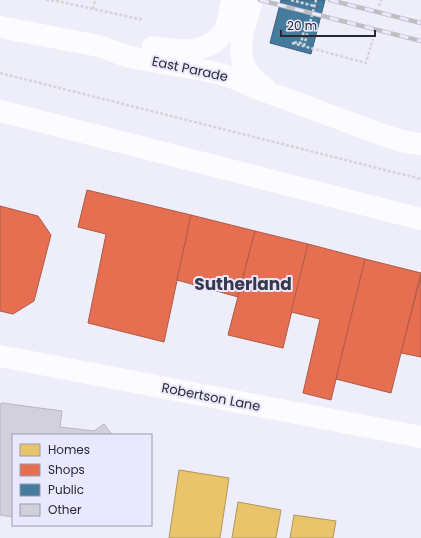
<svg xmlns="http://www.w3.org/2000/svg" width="421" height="538" font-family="Poppins,sans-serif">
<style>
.homes{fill:#e9c46a;stroke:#af9659}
.shops{fill:#e76f51;stroke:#ae5a47}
.public{fill:#457b9d;stroke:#3d627d}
.building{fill:#d1d0db;stroke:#b6b6c0}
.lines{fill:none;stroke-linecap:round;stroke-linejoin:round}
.path{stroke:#d4d4d7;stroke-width:2.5;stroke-dasharray:3 2;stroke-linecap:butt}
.minor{stroke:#fcfcfe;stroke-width:22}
.rail-casing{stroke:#bfbfc3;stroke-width:4.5}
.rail{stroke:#e9e8ff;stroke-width:3;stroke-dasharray:9;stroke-linecap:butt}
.labels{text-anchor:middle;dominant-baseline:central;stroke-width:4;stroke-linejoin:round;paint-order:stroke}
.street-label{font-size:13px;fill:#292931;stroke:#e9e8ff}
.district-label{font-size:17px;font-weight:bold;fill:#39384a;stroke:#e9e8ff}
</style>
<rect width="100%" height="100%" fill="#eeedfa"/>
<!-- homes -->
<g class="homes">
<path d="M179 470 229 478 220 538H169Z"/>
<path d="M238 502 281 510 276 538H232Z"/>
<path d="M294 515 336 521 333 538H290Z"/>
</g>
<!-- shops -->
<g class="shops">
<path d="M87 190 191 215 164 342 88 323 106 234 78 227Z"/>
<path d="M0 206 38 216 51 235 34 301 13 314 0 311Z"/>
<path d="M191 215 255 231 238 297 177 280Z"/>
<path d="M255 231 308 244 283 348 228 335Z"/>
<path d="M308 244 365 259 331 400 303 393 320 319 291 312Z"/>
<path d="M365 259 421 273 391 393 336 379Z"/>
<path d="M421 275V357L401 353Z"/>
</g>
<!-- public -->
<path class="public" d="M281 0H325L311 54 270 43Z"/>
<!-- building -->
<path class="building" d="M2 403 62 411 60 427 94 431 104 424 112 435H13V517L0 515V404Z"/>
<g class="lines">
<!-- path -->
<g class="path">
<path d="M46 0 57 1 144 20"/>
<path d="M291 0 314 6"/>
<path d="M379 6 381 0"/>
<path d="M93 9 95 0"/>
<path d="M292 43 366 63 373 39"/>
<path d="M294 43 297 42 301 43 306 22"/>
<path d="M304 46 316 0"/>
<path d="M0 73 421 179"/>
</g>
<!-- minor -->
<g class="minor">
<path d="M252 0C243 34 228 65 265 88"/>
<path d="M0 27 99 46C109 49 119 54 130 57L213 72 231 77 254 87 383 135 401 141 421 144"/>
<path d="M153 47C178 51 213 56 226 27 229 19 230 9 232 0"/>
<path d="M0 111 421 219"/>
<path d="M0 356 421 437"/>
</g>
<defs>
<g id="rail">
<path d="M260 0 421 41"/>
<path d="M330 0 421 23"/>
</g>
</defs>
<!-- rail casing -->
<use href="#rail" class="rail-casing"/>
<!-- rail -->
<use href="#rail" class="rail"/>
</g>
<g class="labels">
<!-- street labels -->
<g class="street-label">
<text transform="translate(190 69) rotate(12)">East Parade</text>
<text transform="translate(211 397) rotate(11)">Robertson Lane</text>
</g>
<!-- district labels -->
<g class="district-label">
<text x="243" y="284">Sutherland</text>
</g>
</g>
<!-- legend -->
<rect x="12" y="434" width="140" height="92" fill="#e9e8ff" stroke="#9c9cad"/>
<rect x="20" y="444" width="20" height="12" fill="#e9c46a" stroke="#9c9cad"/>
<text x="48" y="454" font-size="12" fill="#292931">Homes</text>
<rect x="20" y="464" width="20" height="12" fill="#e76f51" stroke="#9c9cad"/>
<text x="48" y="474" font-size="12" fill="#292931">Shops</text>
<rect x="20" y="484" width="20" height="12" fill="#457b9d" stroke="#9c9cad"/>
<text x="48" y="494" font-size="12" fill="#292931">Public</text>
<rect x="20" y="504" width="20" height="12" fill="#d1d0db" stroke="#9c9cad"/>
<text x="48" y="514" font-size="12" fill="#292931">Other</text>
<!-- scale -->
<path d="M281 30v6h94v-6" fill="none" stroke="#292931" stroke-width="2"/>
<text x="287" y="30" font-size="12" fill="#292931" stroke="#e9e8ff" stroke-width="3" paint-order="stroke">20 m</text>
</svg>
